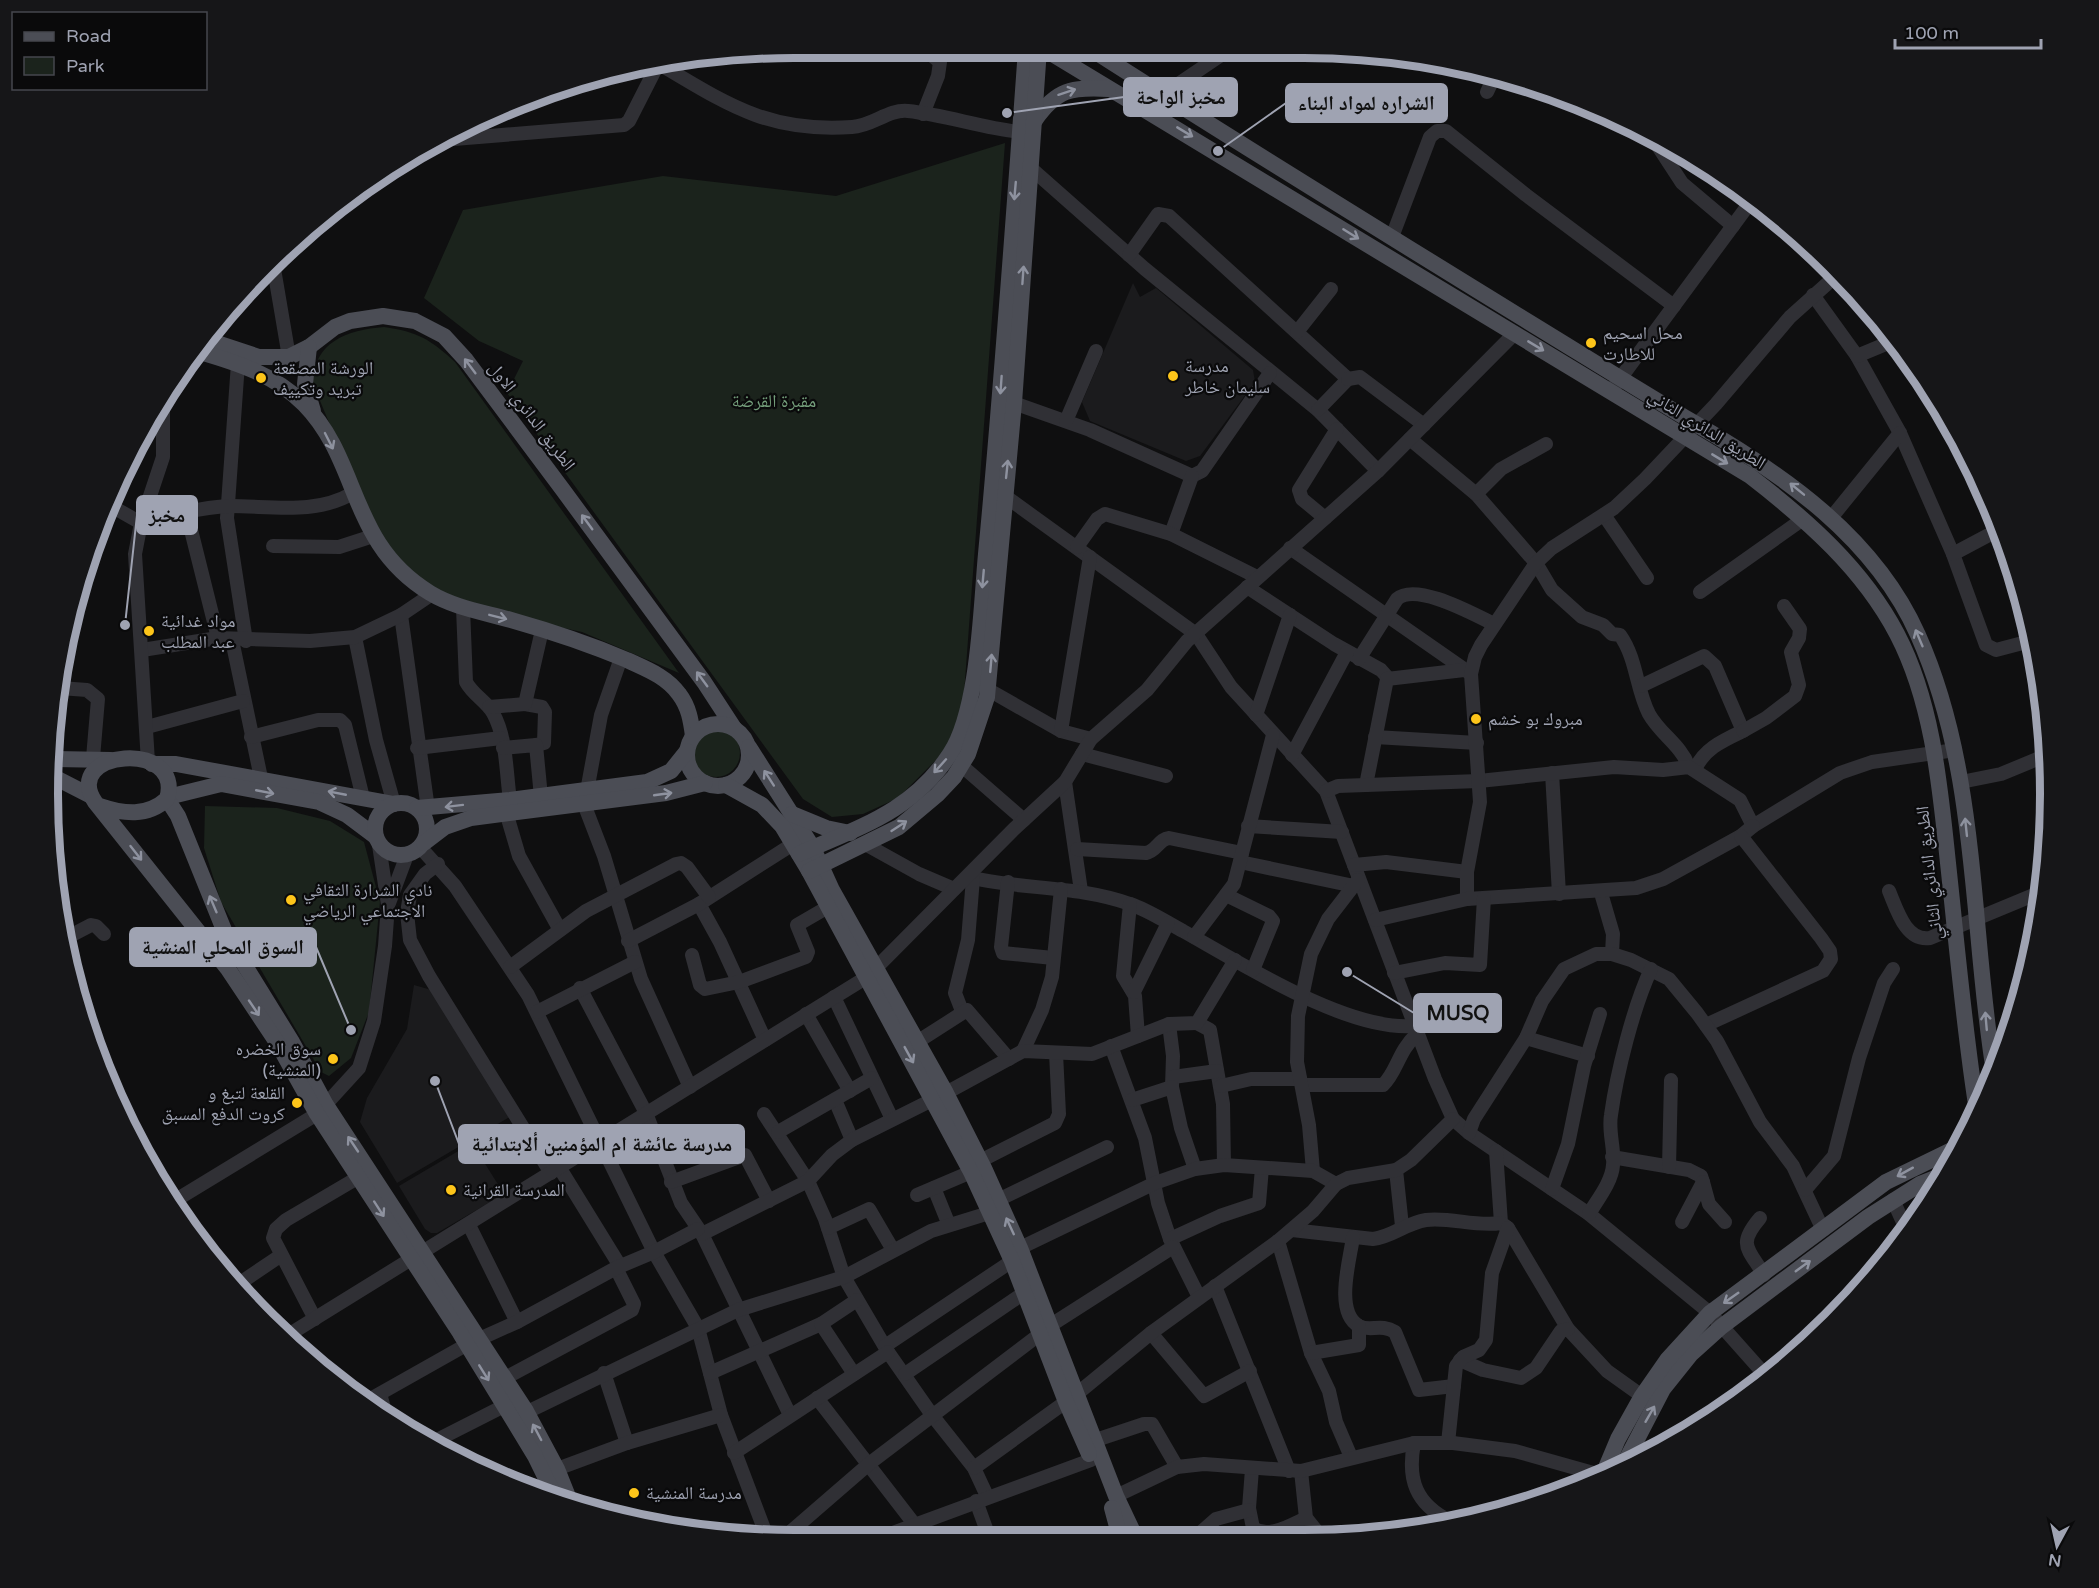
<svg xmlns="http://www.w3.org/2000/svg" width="2099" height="1588" font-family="'Varela Round','Noto Naskh Arabic',sans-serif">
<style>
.built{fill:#1b1b1d}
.green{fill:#1b231c}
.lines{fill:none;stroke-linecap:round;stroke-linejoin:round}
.minor{stroke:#303035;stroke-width:14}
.major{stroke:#4b4d55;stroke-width:16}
.oneway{stroke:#8e929f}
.poi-dot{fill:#fdc51a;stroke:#0a0a0b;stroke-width:2}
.labels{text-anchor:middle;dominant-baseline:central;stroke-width:4.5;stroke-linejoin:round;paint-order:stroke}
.poi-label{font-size:18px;fill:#9fa3b2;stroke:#0a0a0b;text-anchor:start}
.park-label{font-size:18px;fill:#749f7b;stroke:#0a0a0b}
.street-label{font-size:18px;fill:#9fa3b2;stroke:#0a0a0b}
.rim{fill:none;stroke:#9fa3b2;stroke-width:8}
.leader{fill:none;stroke:#9fa3b2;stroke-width:2}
.callout-dot{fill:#9fa3b2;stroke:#0a0a0b;stroke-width:2}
.callout{fill:#9fa3b2;stroke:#9fa3b2;stroke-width:2}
.callout-label{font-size:20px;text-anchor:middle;font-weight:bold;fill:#111}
</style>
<rect width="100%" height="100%" fill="#0f0f10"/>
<!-- built -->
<g class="built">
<path d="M1133 283 1140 297 1156 288 1253 370 1255 382 1200 456 1186 461 1090 421 1082 402Z"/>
<path d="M414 985 435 991 513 1115 397 1183 360 1122 367 1098 407 1029Z"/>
<path d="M472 1143 504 1194 437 1233H431L425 1229 399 1186Z"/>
</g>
<!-- green -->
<g class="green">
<path d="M1005 143 963 707 948 748 898 798 863 814 832 817 803 799 507 393 523 361 479 341 424 298 463 210 663 176 836 196Z"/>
<path d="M384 327C418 332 430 339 455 362L679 673 582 632 513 617 420 585 378 540 313 384C313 342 347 330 384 327Z"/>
<circle cx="716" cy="753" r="24"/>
<path d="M205 806 277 808 330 821 364 842 380 902 369 1012 351 1058 329 1076 321 1072 221 902 204 848Z"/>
</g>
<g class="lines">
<!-- minor -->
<g class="minor">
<path d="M923 48 940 62 938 76 923 114"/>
<path d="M661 65C728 105 770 133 852 127 873 126 888 109 908 111 946 115 982 128 1020 132"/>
<path d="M1487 92 1496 73"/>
<path d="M1162 95 1230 49"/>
<path d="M1650 134 1682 183 1733 226"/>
<path d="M448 137 454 139 624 125 629 121 657 66"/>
<path d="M1025 163 1145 269 1318 410 1378 471"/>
<path d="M1392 237 1430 137 1437 131H1446L1526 195 1674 306"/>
<path d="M1129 255 1158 214 1169 216 1348 379 1318 410"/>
<path d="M273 263 289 357"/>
<path d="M1813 295 1857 356 1900 433 1953 554 1986 645 1996 650 2034 640"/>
<path d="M1297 332 1331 289"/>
<path d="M1857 356 1893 341"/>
<path d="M238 363 227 518 246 641"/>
<path d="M1348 379 1360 377 1424 425"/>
<path d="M1614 387 1752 200"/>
<path d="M1014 403 1090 430 1192 476 1202 471 1270 373"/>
<path d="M1066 421 1096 351"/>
<path d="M1410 439 1476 494 1536 563 1552 590 1582 617 1603 625 1612 634 1620 635C1637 659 1636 689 1649 714 1660 734 1681 745 1689 767"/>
<path d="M998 491 1196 634 1231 687 1326 791 1435 1079 1453 1119 1469 1133 1589 1214 1710 1313 1766 1376"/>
<path d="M1476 494 1501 469 1546 444"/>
<path d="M147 505 178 506 188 518 218 638"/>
<path d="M111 506 141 523"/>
<path d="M184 512C199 510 215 506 230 506 272 506 316 515 353 493"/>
<path d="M1604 515 1647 578"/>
<path d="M1325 518 1302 499 1299 490 1337 429"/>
<path d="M1831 518 1900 433"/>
<path d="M1171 534 1192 476"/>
<path d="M273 546 339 547 373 536"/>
<path d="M1077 547 1097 519 1105 514 1171 534 1257 577"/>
<path d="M1290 548 1471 674"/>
<path d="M1953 554 2000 529"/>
<path d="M1247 587 1334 644 1381 670 1388 678"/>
<path d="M1700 592 1803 519"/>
<path d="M463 608 466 682C473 695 486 701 493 713 507 738 506 773 510 800"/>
<path d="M401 615 428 809"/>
<path d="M355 637 376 740 394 804"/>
<path d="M232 640 261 778"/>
<path d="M142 650 218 638 310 641 355 637 401 615 432 594"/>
<path d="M1359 659 1397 599C1416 582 1473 614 1494 624"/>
<path d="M980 685 1061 731 1091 739"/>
<path d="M1641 686 1704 656 1715 666 1743 731C1724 740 1703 749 1695 770"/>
<path d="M60 688 87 690 98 699 93 758"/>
<path d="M525 704 542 707 545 712 544 743 536 745"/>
<path d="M489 707 525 704 542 630"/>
<path d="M1256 715 1290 615"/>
<path d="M147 727 243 701"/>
<path d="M1061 731 1090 557"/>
<path d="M1743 731 1766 718 1795 696 1799 685 1791 652 1799 638 1800 629 1784 606"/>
<path d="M251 737 318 720H340L345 725 363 798"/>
<path d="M1375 737 1477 743"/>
<path d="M417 748 501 738"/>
<path d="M503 748 536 745 541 797"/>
<path d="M1082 754 1166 776"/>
<path d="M1292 755 1347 652"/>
<path d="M148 762 135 554 141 523 163 457V407"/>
<path d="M962 766 1024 820"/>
<path d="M1552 773 1559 894"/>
<path d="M1065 782 1081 891"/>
<path d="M1961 782 2001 774 2047 755"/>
<path d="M1366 785 1387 679 1464 670"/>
<path d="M587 791 601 715 621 658"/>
<path d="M1326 791 1338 786 1479 781 1614 767 1663 770 1689 767 1740 800 1753 826 1840 773 1872 762 1955 750"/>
<path d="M584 804 604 856 641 979 690 1087"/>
<path d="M506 812 519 856 560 930"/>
<path d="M1248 826 1342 832"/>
<path d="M865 844 919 874 954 889"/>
<path d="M420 847 455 886 528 995 654 1252 698 1328 721 1415 766 1534"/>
<path d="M1077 849 1146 853C1157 851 1159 839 1169 838L1242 853"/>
<path d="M1240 862 1354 886"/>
<path d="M438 864 425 874 410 895 407 913 410 940 429 976 551 1173"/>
<path d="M1354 865 1386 862 1467 872"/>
<path d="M968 877C1021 890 1077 885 1130 904 1148 910 1166 922 1183 931 1242 964 1347 1031 1413 1026"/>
<path d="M1008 882 1001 947 1003 953 1053 958"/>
<path d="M1889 891C1897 910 1906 942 1930 938L2041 892"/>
<path d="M1601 893 1613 934 1612 954"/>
<path d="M1226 895 1269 916 1273 921 1253 970"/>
<path d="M1467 899V872L1480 802 1471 674 1475 657 1481 645 1536 563 1552 548 1614 508 1645 479 1716 404 1790 317 1838 274"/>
<path d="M389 903 407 855"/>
<path d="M699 904 720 942 765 1040"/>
<path d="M1130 904 1123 976 1135 996 1138 1036"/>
<path d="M1375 920 1467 899 1636 888 1663 879 1741 836 1753 826"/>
<path d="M68 937 91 925 96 926 104 934"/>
<path d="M1194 937 1234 884 1273 735"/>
<path d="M628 941 699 904 793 844"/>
<path d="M692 955 700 985 705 989 739 982 806 957 808 952 797 925 828 907"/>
<path d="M510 967 586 911 676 864 681 863 687 867 709 897"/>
<path d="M1394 973 1445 963 1480 965 1484 898"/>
<path d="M580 988 646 1113 681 1203 702 1234 790 1415"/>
<path d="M1134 992 1168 923"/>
<path d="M834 997 892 1119"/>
<path d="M962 1011 955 993 968 940 973 878"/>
<path d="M537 1012 635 962"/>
<path d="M806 1014 850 1091"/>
<path d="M1197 1023 1210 1030 1223 1104 1224 1165"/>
<path d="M1169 1024 1173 1056 1172 1087"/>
<path d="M1706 1025 1823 971 1831 959 1830 951 1821 938 1741 836"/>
<path d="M1526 1038 1588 1056"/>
<path d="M917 1042 967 1010 1009 1059"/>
<path d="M1111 1046 1145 1138 1158 1203 1170 1239 1199 1297"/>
<path d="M1023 1051 1042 1010 1052 977 1061 889"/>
<path d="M1173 1077 1217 1071"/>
<path d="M1302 1085H1383C1397 1072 1398 1051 1417 1034"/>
<path d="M1221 1086 1251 1079H1300"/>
<path d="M835 1100 852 1140"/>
<path d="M1132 1100 1172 1087 1181 1128 1195 1169"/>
<path d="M764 1114 808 1181 825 1219 844 1277 888 1352 932 1415 974 1468 987 1496"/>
<path d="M778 1132 872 1078"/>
<path d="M1469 1133 1474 1119 1526 1038 1542 1001 1564 969 1596 954H1612L1631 960 1669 979 1697 1013 1717 1041 1760 1122 1793 1166 1823 1230"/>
<path d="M1496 1151 1501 1223 1508 1228 1568 1329 1607 1371 1642 1396"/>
<path d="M1612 1157 1689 1170 1701 1176 1703 1182"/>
<path d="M980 1161 1055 1123 1059 1114 1056 1053"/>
<path d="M559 1167 620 1266"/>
<path d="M1669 1167 1671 1080"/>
<path d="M1396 1170 1402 1226"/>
<path d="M1313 1171 1309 1125 1297 1062 1298 1016 1311 954 1328 919 1358 880"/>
<path d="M671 1182 745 1155 769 1201"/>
<path d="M934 1188 949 1225"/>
<path d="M1552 1189 1568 1144 1584 1066 1600 1014"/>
<path d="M1805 1190 1834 1156 1859 1058 1884 983 1893 969"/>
<path d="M917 1195 971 1172"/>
<path d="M998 1200 1107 1147"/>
<path d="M1893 1200 1907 1231"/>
<path d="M171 1203 317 1114 359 1068 374 1021 385 946 388 905 379 845"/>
<path d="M1589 1214C1597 1200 1612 1182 1613 1165 1615 1149 1608 1132 1611 1115 1617 1072 1633 1008 1651 969"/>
<path d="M1760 1218C1737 1245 1748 1248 1764 1275"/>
<path d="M1682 1222 1703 1182 1709 1204 1725 1222"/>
<path d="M469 1225 517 1322"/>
<path d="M828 1228 869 1209 893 1250"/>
<path d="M1292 1230 1373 1239C1392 1237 1406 1223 1426 1220 1451 1217 1475 1227 1501 1223"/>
<path d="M702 1234 808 1181 832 1155 852 1140 946 1093 1023 1051 1092 1054 1169 1024 1197 1023 1235 960"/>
<path d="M1353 1237C1350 1260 1334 1312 1359 1326 1370 1332 1381 1323 1395 1332L1419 1390 1454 1386"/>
<path d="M1170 1239 1220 1216 1259 1203 1262 1168"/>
<path d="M1278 1241 1311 1353 1329 1391 1336 1422 1351 1457"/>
<path d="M1020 1248 1155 1183 1195 1169 1224 1165 1313 1171 1336 1184"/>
<path d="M237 1285 280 1256"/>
<path d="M1215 1286 1289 1471"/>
<path d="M315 1319 273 1238 276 1229 286 1220 359 1177"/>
<path d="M1051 1325 1173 1247"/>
<path d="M1151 1333 1204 1396 1250 1371"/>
<path d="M285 1337 867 977 1014 829 1065 782 1091 739 1147 690 1187 641 1378 471 1515 333"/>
<path d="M885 1346 1012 1261"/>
<path d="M1311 1353 1359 1345V1326"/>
<path d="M1460 1360 1483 1370 1521 1378 1536 1368 1561 1331 1568 1329"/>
<path d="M604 1373 627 1443"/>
<path d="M710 1373 821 1324"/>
<path d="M854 1374 821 1324 857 1300"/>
<path d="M905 1374 1024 1293"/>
<path d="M505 1378 632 1310 634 1304 616 1268"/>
<path d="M380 1394 387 1418"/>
<path d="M817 1398 915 1525"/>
<path d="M365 1402 466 1345 517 1322 616 1268 654 1252 698 1229"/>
<path d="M519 1416 738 1310 844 1277 931 1231 989 1213"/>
<path d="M1096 1440 1144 1424H1152L1177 1467"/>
<path d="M435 1441 504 1406"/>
<path d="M1414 1443C1407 1480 1416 1504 1450 1521"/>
<path d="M1448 1443 1456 1366 1463 1357 1479 1350 1486 1340 1492 1273 1508 1228"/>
<path d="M734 1453 888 1352"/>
<path d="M974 1468 1078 1393 1151 1333 1278 1241 1313 1211 1336 1184 1348 1178 1396 1170 1411 1160 1453 1119"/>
<path d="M557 1469 627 1443 721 1415"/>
<path d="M1252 1469 1249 1508 1253 1528C1268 1539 1291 1525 1306 1518"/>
<path d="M1301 1471 1306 1518 1319 1534"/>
<path d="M1116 1496 1177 1467 1204 1464 1301 1471 1414 1443H1453L1515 1451 1604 1476"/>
<path d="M976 1501 988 1534"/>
<path d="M788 1534 870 1463 1040 1334"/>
<path d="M890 1534 1091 1460"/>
<path d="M1199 1534 1216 1519 1249 1510"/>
</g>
<!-- major -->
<g class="major">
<path d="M1044 49 1750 476C1807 520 1863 569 1897 634 1933 703 1940 787 1948 863 1957 946 1964 1029 1977 1111"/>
<path d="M1091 49C1233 140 1376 228 1519 316 1578 352 1637 389 1696 424 1784 475 1875 538 1918 635 1980 774 1970 931 1995 1078"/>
<path d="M1035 120C1057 89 1071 87 1108 89"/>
<path d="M208 340 259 357H289L309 347 335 327 350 321 383 316 415 321 444 336 466 360 563 490 704 682 734 728"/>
<path d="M309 347 305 384 313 411"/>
<path d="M200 352C238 363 275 375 304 404 361 462 348 543 430 593 455 608 483 612 511 620 550 631 589 644 627 660 646 669 666 676 679 694 689 707 691 721 693 736"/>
<circle cx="718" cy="755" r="31"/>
<path d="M749 747 813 848 832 890 946 1093 984 1168 1020 1248 1116 1496 1134 1534"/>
<path d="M55 759 111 760"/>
<path d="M152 764H176L394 804"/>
<path d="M54 777 91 796"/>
<path d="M726 785 762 805 782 826 809 871 971 1172 1012 1261 1066 1402 1089 1454"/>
<path d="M168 797 221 784 319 802 347 815 375 836"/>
<path d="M167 799 178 816 226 935 292 1042 326 1105 526 1411 557 1469 571 1504"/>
<circle cx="401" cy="829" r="26"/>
<path d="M100 806C124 814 147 817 167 799 185 739 60 750 95 802L228 969 278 1044 317 1114 460 1333 535 1456 557 1501"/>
<path d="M417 808 510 800 647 782 671 771 687 751"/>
<path d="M792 814 826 828 850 833"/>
<path d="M424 843 445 827 471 818 666 793 705 783"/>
<path d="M799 854C859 827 912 812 950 754 979 710 981 607 986 554 1002 386 1014 217 1026 49"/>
<path d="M809 871 899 827 937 795 954 777 968 754 987 697 1014 403 1039 49"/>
<path d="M1623 1466 1663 1389 1691 1354 1721 1327 1868 1217 1920 1184 1943 1175"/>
<path d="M1602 1477 1618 1439 1642 1396 1667 1360 1710 1313 1886 1182 1958 1147"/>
<path d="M1112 1508 1119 1534"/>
</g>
</g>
<!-- one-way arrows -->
<defs><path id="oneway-shaft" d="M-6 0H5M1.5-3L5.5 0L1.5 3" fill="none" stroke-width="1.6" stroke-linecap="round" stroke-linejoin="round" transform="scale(1.5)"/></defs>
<g class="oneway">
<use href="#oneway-shaft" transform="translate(1067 92) rotate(-18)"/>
<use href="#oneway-shaft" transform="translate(1185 132) rotate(31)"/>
<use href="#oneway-shaft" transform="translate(1015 191) rotate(95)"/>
<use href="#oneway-shaft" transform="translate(1351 234) rotate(32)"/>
<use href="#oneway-shaft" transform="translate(1023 275) rotate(-86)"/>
<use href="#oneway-shaft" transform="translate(1536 346) rotate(31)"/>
<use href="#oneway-shaft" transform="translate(470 366) rotate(-127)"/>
<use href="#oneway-shaft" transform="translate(1001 385) rotate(94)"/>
<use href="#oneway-shaft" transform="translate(329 441) rotate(63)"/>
<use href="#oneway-shaft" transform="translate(1720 459) rotate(31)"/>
<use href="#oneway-shaft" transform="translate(1007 469) rotate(-84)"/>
<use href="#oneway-shaft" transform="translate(1797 489) rotate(-141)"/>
<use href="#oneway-shaft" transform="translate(587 522) rotate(-126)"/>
<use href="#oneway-shaft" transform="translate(983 579) rotate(95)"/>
<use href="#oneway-shaft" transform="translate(498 617) rotate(14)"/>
<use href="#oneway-shaft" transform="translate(1919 638) rotate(-113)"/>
<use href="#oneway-shaft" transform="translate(991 663) rotate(-85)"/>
<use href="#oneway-shaft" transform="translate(702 679) rotate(-126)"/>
<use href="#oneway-shaft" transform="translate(940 766) rotate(132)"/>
<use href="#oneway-shaft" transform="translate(769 778) rotate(-123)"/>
<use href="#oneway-shaft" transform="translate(265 792) rotate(11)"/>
<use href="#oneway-shaft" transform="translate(337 793) rotate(-169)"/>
<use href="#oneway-shaft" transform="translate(663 794) rotate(-8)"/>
<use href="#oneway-shaft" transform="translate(454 806) rotate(173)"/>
<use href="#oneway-shaft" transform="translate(899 826) rotate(-33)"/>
<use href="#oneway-shaft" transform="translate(1966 827) rotate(-96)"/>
<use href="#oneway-shaft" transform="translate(136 853) rotate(52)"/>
<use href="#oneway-shaft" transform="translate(213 904) rotate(-113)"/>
<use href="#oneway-shaft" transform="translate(254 1008) rotate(56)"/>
<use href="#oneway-shaft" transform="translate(1986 1021) rotate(-95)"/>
<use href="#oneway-shaft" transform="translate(909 1055) rotate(61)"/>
<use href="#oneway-shaft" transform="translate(353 1144) rotate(-124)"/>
<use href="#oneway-shaft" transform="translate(1905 1172) rotate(151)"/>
<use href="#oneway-shaft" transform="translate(379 1209) rotate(57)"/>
<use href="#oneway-shaft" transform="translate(1010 1226) rotate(-115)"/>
<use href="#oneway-shaft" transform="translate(1803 1266) rotate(-36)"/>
<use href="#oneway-shaft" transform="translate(1731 1298) rotate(145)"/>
<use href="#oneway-shaft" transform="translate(484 1373) rotate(58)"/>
<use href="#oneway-shaft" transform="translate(1650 1414) rotate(-60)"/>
<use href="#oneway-shaft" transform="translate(537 1432) rotate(-118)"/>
</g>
<!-- markers -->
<g class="poi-dot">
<circle cx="1591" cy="343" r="6"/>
<circle cx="1173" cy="376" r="6"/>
<circle cx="261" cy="378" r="6"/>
<circle cx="149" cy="631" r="6"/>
<circle cx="1476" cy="719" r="6"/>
<circle cx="291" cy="900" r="6"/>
<circle cx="333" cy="1059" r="6"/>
<circle cx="297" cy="1103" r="6"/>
<circle cx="451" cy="1190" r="6"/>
<circle cx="634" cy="1493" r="6"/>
</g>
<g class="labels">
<!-- poi labels -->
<g class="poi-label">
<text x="1603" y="333">محل اسحيم<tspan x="1603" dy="21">للاطارت</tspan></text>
<text x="1185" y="366">مدرسة<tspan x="1185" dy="21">سليمان خاطر</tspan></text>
<text x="273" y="368">الورشة المصقعة<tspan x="273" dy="21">تبريد وتكييف</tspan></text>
<text x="161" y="621">مواد غدائية<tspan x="161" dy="21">عبد المطلب</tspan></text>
<text x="1488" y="719">مبروك بو خشم</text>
<text x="303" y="890">نادي الشرارة الثقافي<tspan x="303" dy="21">الاجتماعي الرياضي</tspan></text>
<text x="321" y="1049" text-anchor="end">سوق الخضره<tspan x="321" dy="21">(المنشية)</tspan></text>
<text x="285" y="1093" text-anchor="end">القلعة لتبغ و<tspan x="285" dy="21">كروت الدفع المسبق</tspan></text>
<text x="463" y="1190">المدرسة القرانية</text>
<text x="646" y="1493">مدرسة المنشية</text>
</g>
<!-- park labels -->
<g class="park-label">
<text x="774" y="401">مقبرة القرضة</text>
</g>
<!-- street labels -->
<g class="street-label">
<text transform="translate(532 416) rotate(53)">الطريق الدائري الاول</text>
<text transform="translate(1707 429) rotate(32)">الطريق الدائري الثاني</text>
<text transform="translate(1929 873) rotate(-96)">الطريق الدائري الثاني</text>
</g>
</g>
<!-- crop -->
<path d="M0 0H2099V1588H0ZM794 58H1304A736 736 0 0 1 2040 794V794A736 736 0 0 1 1304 1530H794A736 736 0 0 1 58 794V794A736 736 0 0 1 794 58Z" fill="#161618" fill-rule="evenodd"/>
<path class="rim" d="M794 58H1304A736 736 0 0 1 2040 794V794A736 736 0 0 1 1304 1530H794A736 736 0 0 1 58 794V794A736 736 0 0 1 794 58Z"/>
<!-- callouts -->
<path class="leader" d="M1007 113L1124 97M1218 151L1286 103M125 625L137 515M351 1030L316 947M1347 972L1414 1013M435 1081L459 1144"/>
<g class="callout-dot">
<circle cx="1007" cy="113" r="6"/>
<circle cx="1218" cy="151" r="6"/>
<circle cx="125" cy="625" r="6"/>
<circle cx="351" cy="1030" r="6"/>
<circle cx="1347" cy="972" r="6"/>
<circle cx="435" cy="1081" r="6"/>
</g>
<g class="callout">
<rect x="1124" y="78" width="113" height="38" rx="6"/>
<rect x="1286" y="84" width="161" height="38" rx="6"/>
<rect x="137" y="496" width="60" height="38" rx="6"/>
<rect x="130" y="928" width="186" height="38" rx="6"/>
<rect x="1414" y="994" width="87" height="38" rx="6"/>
<rect x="459" y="1125" width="285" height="38" rx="6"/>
</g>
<g class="callout-label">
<text x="1181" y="104">مخبز الواحة</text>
<text x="1366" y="110">الشراره لمواد البناء</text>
<text x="167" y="522">مخبز</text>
<text x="223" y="954">السوق المحلي المنشية</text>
<text x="1458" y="1020">MUSQ</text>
<text x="602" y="1151">مدرسة عائشة ام المؤمنين ألابتدائية</text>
</g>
<!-- legend -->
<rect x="12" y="12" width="195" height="78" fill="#0a0a0b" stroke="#46474e" stroke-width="1.5"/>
<rect x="24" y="32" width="30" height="9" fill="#4b4d55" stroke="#46474e" stroke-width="1.5"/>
<text x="66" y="42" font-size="18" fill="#9fa3b2">Road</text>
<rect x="24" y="57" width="30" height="18" fill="#1b231c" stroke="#46474e" stroke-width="1.5"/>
<text x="66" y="72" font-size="18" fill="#9fa3b2">Park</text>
<!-- north arrow -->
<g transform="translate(2057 1546) rotate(188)" stroke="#0a0a0b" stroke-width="4.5" paint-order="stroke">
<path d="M0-4.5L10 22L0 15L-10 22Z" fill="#9fa3b2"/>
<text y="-9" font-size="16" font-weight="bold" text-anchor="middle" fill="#9fa3b2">N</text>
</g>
<!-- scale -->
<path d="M1895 39v9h146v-9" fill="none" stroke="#9fa3b2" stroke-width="3"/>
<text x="1904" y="39" font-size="18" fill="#9fa3b2" stroke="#0a0a0b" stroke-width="4.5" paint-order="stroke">100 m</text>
</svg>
